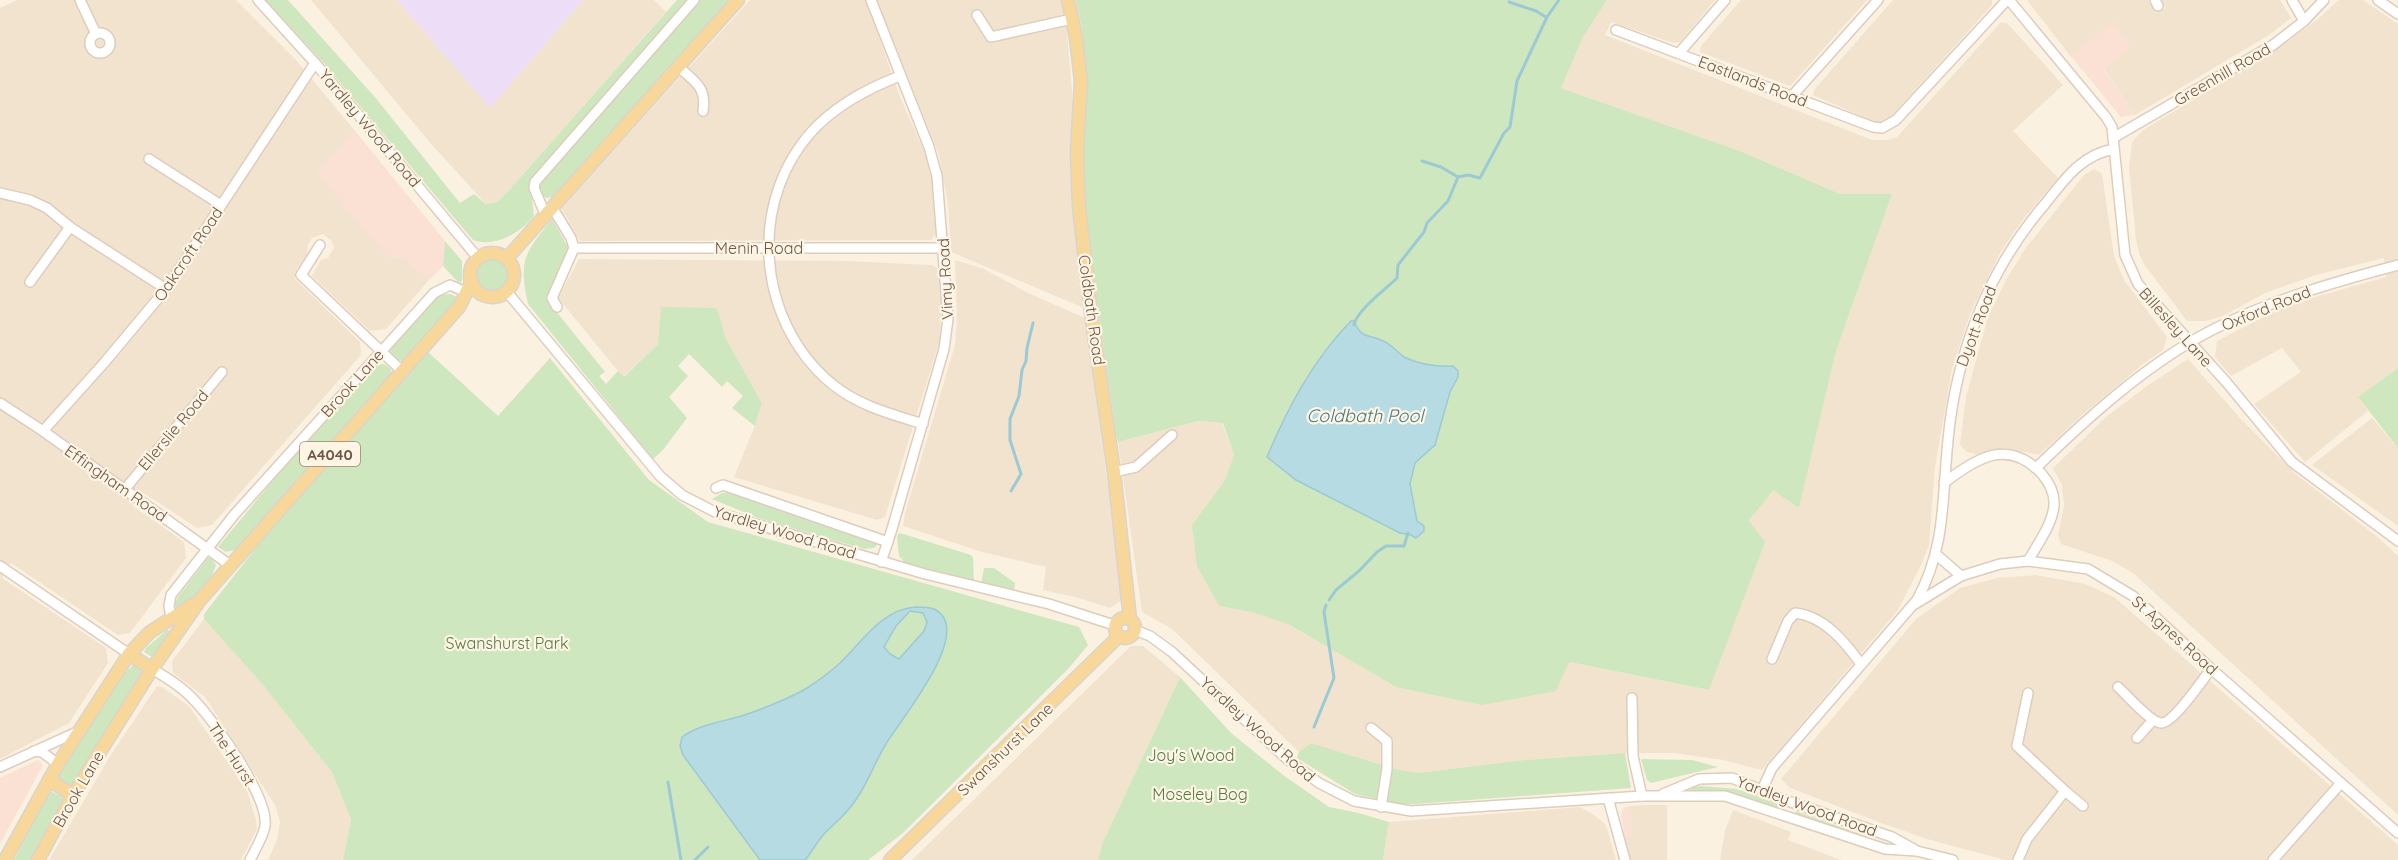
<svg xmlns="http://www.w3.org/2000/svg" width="2398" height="860" font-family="Quicksand,sans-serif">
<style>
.residential{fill:#f2e3cf}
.commercial{fill:#fbe0d4}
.education{fill:#eeddf7}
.green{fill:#cfe7bf}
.water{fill:#b6dbe3;stroke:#9ccad4;stroke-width:1.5;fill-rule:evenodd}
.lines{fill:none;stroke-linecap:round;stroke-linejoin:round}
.stream{stroke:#9ccad4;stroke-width:3}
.minor-casing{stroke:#decdbc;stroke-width:12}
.major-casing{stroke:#dad4d0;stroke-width:15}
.minor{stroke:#fff;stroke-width:9}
.major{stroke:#f8d79a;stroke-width:12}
.labels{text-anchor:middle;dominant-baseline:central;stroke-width:4.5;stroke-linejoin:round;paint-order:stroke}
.shield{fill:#fef5e5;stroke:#9b8778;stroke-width:1.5}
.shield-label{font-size:15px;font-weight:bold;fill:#705849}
.street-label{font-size:16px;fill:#705849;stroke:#fef5e5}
.park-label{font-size:16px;fill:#537b44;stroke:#fef5e5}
.water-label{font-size:18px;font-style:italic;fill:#437783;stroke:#fef5e5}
</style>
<rect width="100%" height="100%" fill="#fbf1e0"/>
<!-- residential -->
<g class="residential">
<path d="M17 0H236L297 61 355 131 317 174 429 280 386 329 370 331 312 276 321 260 328 258 334 248 332 241 323 234 312 238 308 245 307 255 295 272V279L360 342 361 355 212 525 197 528 142 492 132 505 184 542 186 558 130 633 118 635 11 563 2 578 106 648 108 663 69 723 0 759V8Z"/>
<path d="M311 0H397L490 107 583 0H654L666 12 511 188 497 202 486 204 431 144Z"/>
<path d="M750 0H866L900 97 924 151 932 174 938 231 931 240 580 241 561 208Z"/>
<path d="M877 0H1061L1066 22 1072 89V193L1084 308 951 252 948 204 939 155Z"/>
<path d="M1607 0H1715L1680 42 1673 43 1611 22 1605 35 1872 140H1888L1897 137 2001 22 2008 24 2063 85 2013 131 2058 178 2024 218 2001 251 1970 314 1952 369 1935 467 1929 545 1921 565 1898 610 1762 770 1723 760 1673 753H1625L1524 760 1418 773 1396 769 1311 743 1299 752 1172 629 1142 612 1118 442 1198 421 1222 423 1234 455 1225 480 1192 525 1219 606 1251 612 1288 624 1396 687 1569 662 1709 690 1749 522 1773 489 1799 508 1836 351 1892 194H1840L1740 151 1561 88 1583 37Z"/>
<path d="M1741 0H1867L1790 86 1700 52 1701 46Z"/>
<path d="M1893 0H1992V5L1885 123H1877L1813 95 1814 90Z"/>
<path d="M2027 0H2148L2156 13 2166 8 2161 0H2280L2291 18 2269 35 2135 115 2104 69 2113 23 2071 57Z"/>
<path d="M2339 0H2363L2398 24V368L2358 397 2368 411 2305 462 2254 404 2301 372 2282 348 2231 376 2215 357 2217 341 2267 315 2308 299 2386 277 2384 258 2316 275 2265 293 2223 316 2206 321H2187L2144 264 2140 256 2136 240 2129 168 2132 142 2143 130 2273 52 2318 19Z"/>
<path d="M2094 169 2102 174 2114 256 2124 280 2167 337 2163 350 2143 364 2082 415 2039 455 2004 448 1978 455 1967 452 1960 445 1966 397 1987 320 2006 280 2025 249 2084 175Z"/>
<path d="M579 259 847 261 932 265 940 270 943 296 939 343 885 517 877 520 734 477 758 418 762 403 726 339 717 308 658 344 623 377 558 298Z"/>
<path d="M955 260 984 269 1026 292 1085 318 1123 599 1110 608 1075 597 1043 590 1046 567 982 552 903 526 905 513 955 345 957 320Z"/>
<path d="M2188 359 2241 419 2297 475 2380 539 2398 556V815L2133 573 2112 561 2061 544 2058 535 2064 506 2062 485 2053 468 2106 417 2147 386Z"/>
<path d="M2372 418 2398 448V526L2312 465Z"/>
<path d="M2036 575 2085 584 2114 597 2398 845V860H2005L1927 839 1884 824 1790 788 1781 779 1916 619 1960 588 1997 578Z"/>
<path d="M204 619 263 685 332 772 351 820 343 860H268L277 840 280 822 275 805 205 697 173 673 172 661Z"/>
<path d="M1131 646H1143L1180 677 1102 844 1098 860H912Z"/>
<path d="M157 686 162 687 189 706 247 791 256 820 257 829 241 860H49L112 753Z"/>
<path d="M1648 805H1667V860H1630L1625 838 1631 836 1630 806Z"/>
<path d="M1580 807 1594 815 1606 825 1616 860H1383L1389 822Z"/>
<path d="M1733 810 1791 832 1788 840 1841 860H1720L1725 831Z"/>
</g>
<!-- commercial -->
<g class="commercial">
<path d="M2113 22 2131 47 2104 70 2135 115 2121 117 2071 56Z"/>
<path d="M355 131 445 241 443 266 429 280 406 258 388 257 317 174Z"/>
<path d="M38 760 43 765 0 844V778Z"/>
<path d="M1630 806 1631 836 1625 838 1621 816 1623 808Z"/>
</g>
<!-- education -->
<path class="education" d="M397 0H583L490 108Z"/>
<!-- green -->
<g class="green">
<path d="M265 0H288L374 96 460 203 474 194 486 204 497 202 511 188 677 0H729L553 197 546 198 541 193 539 185 544 177 597 104 530 182 534 216C521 233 494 248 473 240L320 59Z"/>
<path d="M1076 0H1607L1583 37 1561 88 1740 151 1840 194H1892L1836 351 1799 508 1773 490 1749 521 1765 542 1709 690 1569 662 1556 691 1482 705 1396 687 1288 624 1251 612 1219 606 1197 566 1192 525 1225 480 1234 455 1223 423 1198 421 1118 442 1116 434 1088 238 1082 174 1086 89 1082 29Z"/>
<path d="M552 219 569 249 547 300 605 372 599 376 606 384 618 371 624 377 658 344 661 307 717 308 726 339 762 403 755 426 732 408 743 396 727 381 722 387 689 354 678 366 688 376 669 397 687 418 663 450 653 459 528 304C518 259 525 253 552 219Z"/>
<path d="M445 241 462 261V281L459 283 443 266Z"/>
<circle cx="492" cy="275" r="16"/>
<path d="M450 294 460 298 404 361 397 360 390 351 393 345 439 295Z"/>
<path d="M428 352 498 416 550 358 649 480 708 522 1079 627 1088 645 1069 668 903 833 868 860H343L351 820 332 772 263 685 204 619V614L259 544Z"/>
<path d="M384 364 391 369 392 376 238 549 226 552 218 547 298 450 376 365Z"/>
<path d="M2398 368V448L2358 397Z"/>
<path d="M735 492 875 539 878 544 874 548 864 549 758 518 712 499 722 493Z"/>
<path d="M900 533 971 555 973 558 974 581 905 563 899 556 897 536Z"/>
<path d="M208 558H211L216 565 211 578 183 608 177 610 175 604 178 597Z"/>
<path d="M984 568H994L1015 583 1014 592 981 584Z"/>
<path d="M168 629 170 633 157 654 152 657 144 652 146 648Z"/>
<path d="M133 665 141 667 143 674 72 790 55 781 125 673Z"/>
<path d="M1180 677 1231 733 1283 775 1329 807 1359 813 1389 822 1383 860H1098L1102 844Z"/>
<path d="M1311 743 1396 769 1418 773 1524 760 1625 753 1631 788 1416 804H1400L1355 794 1297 758 1299 752Z"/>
<path d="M1641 759 1692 760 1718 767 1651 783 1647 780Z"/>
<path d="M1700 786 1737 789 1780 804V806L1777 809 1735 794 1688 792 1693 787Z"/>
<path d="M50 791 61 796 65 801 32 860H14Z"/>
<path d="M1796 811 1891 845 1889 847 1794 816Z"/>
</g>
<!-- water -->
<g class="water">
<path d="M1351 321H1354C1362 340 1367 333 1383 341 1392 344 1398 354 1406 358 1420 364 1438 367 1453 366L1458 371V377L1450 392 1435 445 1415 463 1410 484 1417 521 1424 526V531L1416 538 1411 535 1400 533 1296 480 1267 457C1288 407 1313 360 1351 321Z"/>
<path d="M916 607C921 607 929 607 934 609 977 630 899 721 886 744 874 763 867 786 853 804 845 815 834 824 824 834 817 842 812 852 805 860H760L683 755 680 746 682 737C698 725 720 722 738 717 755 712 793 697 807 688 818 681 830 672 840 663 863 641 882 609 916 607ZM910 611 923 613 927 622 924 631 899 659 890 654 884 647 896 626Z"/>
</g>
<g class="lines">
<!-- stream -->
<g class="stream">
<path d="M1509 2 1536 11 1546 17"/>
<path d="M1422 161 1441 167 1458 177"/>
<path d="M1354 325C1356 311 1386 289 1397 278L1398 265 1424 232 1427 223 1448 201 1458 177 1468 175 1480 178 1504 133 1510 127 1517 81 1547 17 1559 0"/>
<path d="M1011 491 1021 474 1010 440V419L1019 396 1022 370 1026 361 1027 348 1033 323"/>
<path d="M1329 600 1336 590 1359 571 1377 552 1386 546H1404L1408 533"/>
<path d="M1314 727 1334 678 1324 612 1326 605"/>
<path d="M668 782 681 860"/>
<path d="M695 860 708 847"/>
</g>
<defs>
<g id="minor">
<path d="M80 0 96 34"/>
<path d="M258 0 315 63 478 258"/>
<path d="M871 0 929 147 937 176 948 319 944 349 892 529 881 562"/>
<path d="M2009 0 2106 117 2112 127 2125 255 2138 284 2227 383 2292 462 2398 541"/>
<path d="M2155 0 2158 6"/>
<path d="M2292 0 2304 21"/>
<path d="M2378 0 2398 14"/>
<path d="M977 15 991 37 1072 19"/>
<path d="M1616 30 1873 127 1882 128 1896 120 2007 0"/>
<circle cx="100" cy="43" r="10"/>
<path d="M1679 53 1725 0"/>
<path d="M678 66C694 82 707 86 703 111"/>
<path d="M900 76C869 88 842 102 818 125 746 197 755 320 832 384 859 406 891 414 923 424"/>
<path d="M1792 96 1878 0"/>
<path d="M2113 138 2273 45 2304 21 2324 0"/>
<path d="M149 159 221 205"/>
<path d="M0 193 30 200 47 208 70 227 166 289"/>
<path d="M552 207 571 238 574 248 552 298 557 307"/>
<path d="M545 214 534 188 535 182 694 0"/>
<path d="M320 245 301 275 403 372"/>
<path d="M574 248H944"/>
<path d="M30 282 70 227"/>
<path d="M507 292 660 476 682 495 715 512 925 574 1049 604 1114 625"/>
<path d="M0 403 43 431 230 565"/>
<path d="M43 431 104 363 166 289 315 63"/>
<path d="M2036 468C2087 418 2148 363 2212 330 2271 300 2334 282 2398 265"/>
<path d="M1114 472 1136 467 1172 435"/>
<path d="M1944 483C1976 458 2008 438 2041 473 2050 483 2055 493 2054 506 2052 525 2037 545 2028 561"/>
<path d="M716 488 723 485 888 542"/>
<path d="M125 489 222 372"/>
<path d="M1937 555 1961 576"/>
<path d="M0 566 129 654"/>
<path d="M1915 604 1961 576 2000 564 2028 561 2088 569 2133 596 2208 666 2398 833"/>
<path d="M171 618 169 606 171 595 234 515 434 293 450 285 466 292"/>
<path d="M1135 630 1150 636 1172 652 1287 759 1319 783 1354 801 1411 811 1642 796H1725L1885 849 1917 851"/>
<path d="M1772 659 1788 621 1795 613C1824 616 1845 642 1861 664"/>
<path d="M152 669C166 677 182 687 193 699 214 720 269 797 265 826 263 837 255 850 250 860"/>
<path d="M2118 687C2127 695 2150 722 2161 723 2173 724 2203 679 2211 669"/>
<path d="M1632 698 1633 756 1642 796"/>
<path d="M1371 728 1387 741V769L1381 807"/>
<path d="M2137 738 2153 720"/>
<path d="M34 751 42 752 58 764"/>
<path d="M0 767 79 731"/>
<path d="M1762 790 1772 768 1917 600C1946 547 1942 499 1948 440 1956 354 1988 270 2045 204 2065 179 2081 155 2114 149"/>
<path d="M2065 791 2083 806"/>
<path d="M1663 794 1699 779 1732 778 1785 800 1892 837 1917 851 1953 860"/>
<path d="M1608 798 1625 860"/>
<path d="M2018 860 2027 839 2065 791 2017 746 2028 693"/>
<path d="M2273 860 2341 783"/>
</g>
<g id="major">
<path d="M1068 0 1076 38 1081 81 1077 153 1079 206 1091 313 1114 472 1130 619"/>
<circle cx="492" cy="275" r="22"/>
<path d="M507 258 738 0"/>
<circle cx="1125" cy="628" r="10"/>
<path d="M129 654 152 669"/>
<path d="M49 780 73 795"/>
<path d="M5 860 58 764 129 654 150 632 194 604"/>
<path d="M38 860 73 795 152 669 200 600 459 307 472 281"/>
<path d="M890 860 1119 636"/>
</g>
</defs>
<!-- minor casing -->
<use href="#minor" class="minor-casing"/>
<!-- major casing -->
<use href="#major" class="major-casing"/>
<!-- minor -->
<use href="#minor" class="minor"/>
<!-- major -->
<use href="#major" class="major"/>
</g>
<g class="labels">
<!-- shield labels -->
<rect class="shield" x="300" y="442" width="60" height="24" rx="4.5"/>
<g class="shield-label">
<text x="330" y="454">A4040</text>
</g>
<!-- street labels -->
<g class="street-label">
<text transform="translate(2222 74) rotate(-30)">Greenhill Road</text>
<text transform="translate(1753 81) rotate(21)">Eastlands Road</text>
<text transform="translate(370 128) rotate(50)">Yardley Wood Road</text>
<text x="759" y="248">Menin Road</text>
<text transform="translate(188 254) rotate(-56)">Oakcroft Road</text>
<text transform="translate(945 279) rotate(-93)">Vimy Road</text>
<text transform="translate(2266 308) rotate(-22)">Oxford Road</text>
<text transform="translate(1092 310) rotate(82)">Coldbath Road</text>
<text transform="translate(1976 326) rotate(-69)">Dyott Road</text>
<text transform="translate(2176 327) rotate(48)">Billesley Lane</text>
<text transform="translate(352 383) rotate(-48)">Brook Lane</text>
<text transform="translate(173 430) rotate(-50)">Ellerslie Road</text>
<text transform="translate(116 483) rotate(35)">Effingham Road</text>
<text transform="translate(785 532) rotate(17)">Yardley Wood Road</text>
<text transform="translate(2175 635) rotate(42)">St Agnes Road</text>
<text transform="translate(1258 729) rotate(42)">Yardley Wood Road</text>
<text transform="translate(1005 749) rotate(-44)">Swanshurst Lane</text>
<text transform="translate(232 754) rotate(57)">The Hurst</text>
<text transform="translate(78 789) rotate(-60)">Brook Lane</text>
<text transform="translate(1807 806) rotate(20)">Yardley Wood Road</text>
</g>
<!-- park labels -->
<g class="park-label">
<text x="507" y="643">Swanshurst Park</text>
<text x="1191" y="755">Joy's Wood</text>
<text x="1200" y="794">Moseley Bog</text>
</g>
<!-- water labels -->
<g class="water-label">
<text x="1365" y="415">Coldbath Pool</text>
</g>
</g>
</svg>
